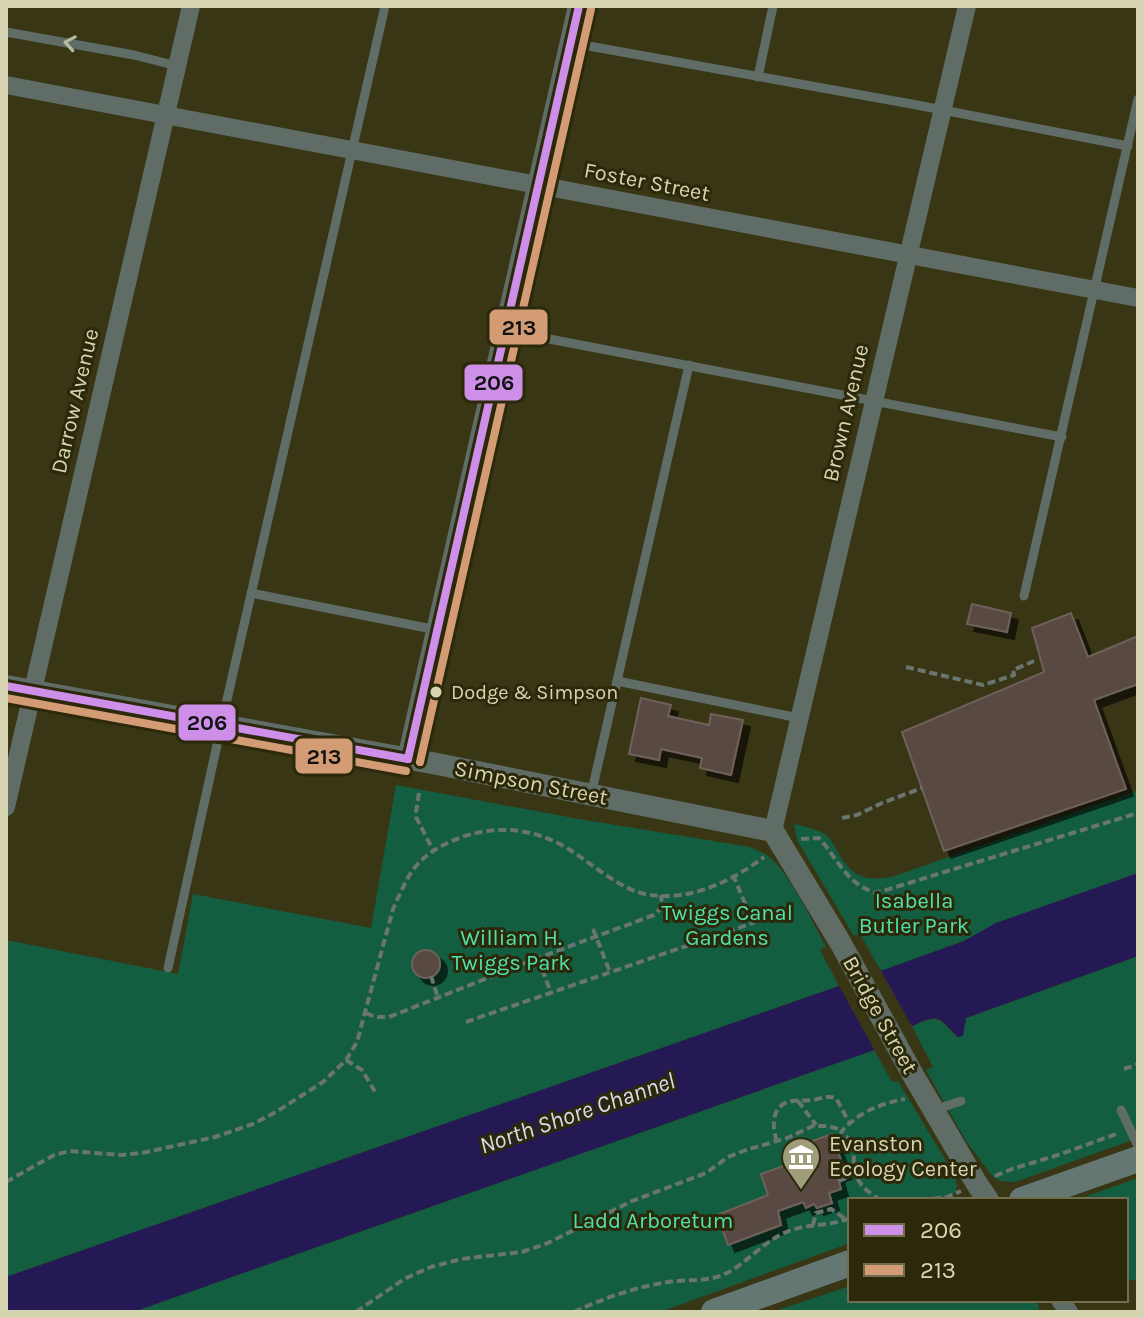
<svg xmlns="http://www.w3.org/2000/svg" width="1144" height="1318" font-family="Karla,sans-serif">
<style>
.green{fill:#135e40}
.water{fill:#251955}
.pier{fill:#393616}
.building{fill:#594a43;stroke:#6f615a;stroke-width:2;filter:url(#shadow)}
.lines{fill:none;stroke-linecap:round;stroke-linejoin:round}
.path{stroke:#69756e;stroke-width:4;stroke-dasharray:8 4;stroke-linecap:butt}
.service{stroke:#606d66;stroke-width:9}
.minor{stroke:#606d66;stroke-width:18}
.tertiary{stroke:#606d66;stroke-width:22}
.secondary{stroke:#647772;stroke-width:26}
.bus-1-casing{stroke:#2c290a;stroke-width:14}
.bus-2-casing{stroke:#2c290a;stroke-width:14}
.bus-1{stroke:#ce8fe9;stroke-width:8}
.bus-2{stroke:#d39c74;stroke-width:8}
.oneway{stroke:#b9bb9e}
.bus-dot{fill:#d7d5b1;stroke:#2c290a;stroke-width:3}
.labels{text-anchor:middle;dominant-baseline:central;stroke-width:6;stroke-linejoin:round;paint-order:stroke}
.bus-label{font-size:20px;fill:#d7d5b1;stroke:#2c290a;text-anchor:start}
.street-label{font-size:22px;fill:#d7d5b1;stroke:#2c290a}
.park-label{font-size:22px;fill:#51e1aa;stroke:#2c290a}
.poi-label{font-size:22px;fill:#d7d5b1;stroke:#2c290a;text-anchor:start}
.water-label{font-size:24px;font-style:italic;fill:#d9d9ef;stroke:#2c290a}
.line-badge{stroke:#2c290a;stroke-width:3}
.pale-badge-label{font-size:22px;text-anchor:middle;font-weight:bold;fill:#111}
</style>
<defs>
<filter id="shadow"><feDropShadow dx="7" dy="7" stdDeviation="0" flood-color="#0009"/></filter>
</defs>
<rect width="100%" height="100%" fill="#393616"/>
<!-- green -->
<g class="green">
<path d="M396 785 579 819 750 847C756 850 763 852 768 856 790 873 812 921 826 947L820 950 839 986 6 1277V940L178 974 193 894 371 928Z"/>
<path d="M1138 790V873L997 923 964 941 881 971 860 934 854 936 797 840 794 824C805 827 821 829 829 838 833 842 836 849 839 854 853 878 866 881 892 877Z"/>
<path d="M1138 956V1138L1015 1182 1001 1181 993 1177 966 1141 926 1070 933 1067 912 1026C939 1015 937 1016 957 1037H960L966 1018Z"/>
<path d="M874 1050 892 1082 898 1081 955 1176C958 1186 957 1192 950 1200H850V1243L660 1312H133Z"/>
<path d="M1138 1178V1281L1126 1279V1200H1076Z"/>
<path d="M850 1286V1300H1035L1039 1306 1038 1312H772Z"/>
</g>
<!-- water -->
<path class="water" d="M1138 873V956L966 1018 963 1036 958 1037C952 1032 945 1022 939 1019 926 1013 886 1042 874 1050L133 1312H6V1277L839 986 964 941 996 923Z"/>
<!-- pier -->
<path class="pier" d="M879 967 914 1030 876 1053 837 982Z"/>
<!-- building -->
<g class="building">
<path d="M972 604 1011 613 1007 632 967 624Z"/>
<path d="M1071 613 1088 657 1138 636V684L1094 700 1126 789 944 851 902 732 1044 672 1032 628Z"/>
<path d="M641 698 671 705 668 716 709 725 711 714 743 720 731 775 700 768 702 758 661 749 659 760 629 754Z"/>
<circle cx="426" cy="964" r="14"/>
<path d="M832 1134 845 1172 837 1175 841 1189 829 1193 832 1203 817 1208 814 1204 806 1208 803 1202 778 1211 781 1225 728 1245 717 1215 768 1195 761 1174 800 1160 795 1147Z"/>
</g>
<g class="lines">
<!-- path -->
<g class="path">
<path d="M906 667 983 685 1014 675 1013 670 1034 661"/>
<path d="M419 793 416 812V817L433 850"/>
<path d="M842 818 857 815 882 803 922 788"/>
<path d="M801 839 819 838C839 860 845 883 876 893L1138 813"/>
<path d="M593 929 610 972"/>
<path d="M538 958 551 993"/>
<path d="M431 976 438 998"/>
<path d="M366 1013 375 1017H389L538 958 654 915C662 909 662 905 661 895"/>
<path d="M466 1022 753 923 734 877"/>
<path d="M346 1060 362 1070 377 1095"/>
<path d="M1124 1069 1138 1064"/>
<path d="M798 1101 816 1125"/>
<path d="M777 1141C771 1125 772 1104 792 1101 799 1100 805 1101 812 1100 821 1099 826 1095 836 1098L849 1122"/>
<path d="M995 1176 1012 1169 1061 1154 1119 1133"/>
<path d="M839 1181 855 1174"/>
<path d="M6 1182 54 1155 70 1151 121 1155 142 1153 215 1137 253 1124 276 1112 323 1082 346 1060 357 1042 393 909C400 894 406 878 416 866 429 851 444 844 462 837 498 825 533 828 567 848 590 862 619 889 645 894 688 903 732 881 764 857"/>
<path d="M881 1200C858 1187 849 1173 856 1145L841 1132C859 1112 879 1104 905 1099"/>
<path d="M921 1200 947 1197 961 1191"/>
<path d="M813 1225 816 1213 831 1209 847 1220"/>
<path d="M356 1312 404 1279 431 1267 461 1259 522 1252 548 1243 632 1201 706 1173 728 1157 746 1150 787 1138 813 1126H828L842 1130"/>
<path d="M574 1312C604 1298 636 1287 668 1282 686 1279 706 1282 723 1275 745 1265 762 1243 784 1233 805 1223 829 1227 850 1218"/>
</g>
<!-- service -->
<g class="service">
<path d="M6 32 134 55 177 66"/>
<path d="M572 43 917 105 1128 146"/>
<path d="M758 77 773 6"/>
<path d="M507 331 1062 437"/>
<path d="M251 593 437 630"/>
<path d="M1024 596 1138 99"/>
<path d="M617 681 799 718"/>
<path d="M591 795 689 365"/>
<path d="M168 968 226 704 385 6"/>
<path d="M934 1110 961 1101"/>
<path d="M1121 1110 1138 1146"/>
</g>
<!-- minor -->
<g class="minor">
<path d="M6 85 1138 298"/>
<path d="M6 807 191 6"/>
<path d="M773 831 967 6"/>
<path d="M1060 1300 1069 1312"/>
</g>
<!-- tertiary -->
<g class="tertiary">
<path d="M6 686 432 763 773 831 840 942 913 1075 977 1184 988 1200"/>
<path d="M408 759 579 6"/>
</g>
<!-- secondary -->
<g class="secondary">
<path d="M1022 1200 1138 1159"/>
<path d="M714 1312 850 1263"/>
</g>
<defs>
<g id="bus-1">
<path d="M6 686 408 759"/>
<path d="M408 759 579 6"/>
</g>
<g id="bus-2">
<path d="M6 698 406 771"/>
<path d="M420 762 591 9"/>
</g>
</defs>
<!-- bus-1 casing -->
<use href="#bus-1" class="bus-1-casing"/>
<!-- bus-2 casing -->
<use href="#bus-2" class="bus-2-casing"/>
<!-- bus-1 -->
<use href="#bus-1" class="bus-1"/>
<!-- bus-2 -->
<use href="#bus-2" class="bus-2"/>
</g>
<!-- one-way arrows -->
<defs><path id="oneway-chevron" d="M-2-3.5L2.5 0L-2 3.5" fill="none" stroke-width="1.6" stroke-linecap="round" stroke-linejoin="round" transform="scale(2)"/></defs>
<use class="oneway" href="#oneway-chevron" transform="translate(70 43) rotate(-170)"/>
<!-- icons -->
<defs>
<symbol id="museum-pin" viewBox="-11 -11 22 30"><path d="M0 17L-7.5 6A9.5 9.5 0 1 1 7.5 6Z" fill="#a09d7b" stroke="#2c290a"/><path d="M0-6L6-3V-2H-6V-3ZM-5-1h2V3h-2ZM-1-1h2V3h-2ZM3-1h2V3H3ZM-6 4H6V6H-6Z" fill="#fff"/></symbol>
</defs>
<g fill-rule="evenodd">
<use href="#museum-pin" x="779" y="1135" width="44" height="60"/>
</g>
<!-- markers -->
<circle class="bus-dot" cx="436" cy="692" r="7"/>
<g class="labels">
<!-- bus labels -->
<g class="bus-label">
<text x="451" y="692">Dodge &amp; Simpson</text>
</g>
<!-- street labels -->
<g class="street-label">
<text transform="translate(647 182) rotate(11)">Foster Street</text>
<text transform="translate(75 401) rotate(-77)">Darrow Avenue</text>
<text transform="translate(846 413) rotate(-77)">Brown Avenue</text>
<text transform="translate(531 783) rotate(11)">Simpson Street</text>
<text transform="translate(880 1015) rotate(61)">Bridge Street</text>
</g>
<!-- park labels -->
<g class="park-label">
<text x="914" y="901">Isabella<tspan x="914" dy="25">Butler Park</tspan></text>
<text x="727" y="913">Twiggs Canal<tspan x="727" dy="25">Gardens</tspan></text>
<text x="511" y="938">William H.<tspan x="511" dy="25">Twiggs Park</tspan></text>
<text x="653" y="1221">Ladd Arboretum</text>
</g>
<!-- poi labels -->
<g class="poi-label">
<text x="829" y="1144">Evanston<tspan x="829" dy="25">Ecology Center</tspan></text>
</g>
<!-- water labels -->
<g class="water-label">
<text transform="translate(577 1113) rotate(-19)">North Shore Channel</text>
</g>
</g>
<g class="line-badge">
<rect x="488" y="308" width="61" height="38" rx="8" fill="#d39c74"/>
<rect x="463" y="363" width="61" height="39" rx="8" fill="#ce8fe9"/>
<rect x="177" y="703" width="60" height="39" rx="8" fill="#ce8fe9"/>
<rect x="294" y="737" width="60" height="38" rx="8" fill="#d39c74"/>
</g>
<g class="pale-badge-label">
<text x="519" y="335">213</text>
<text x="494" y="390">206</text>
<text x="207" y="730">206</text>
<text x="324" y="764">213</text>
</g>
<!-- border -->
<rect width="1144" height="1318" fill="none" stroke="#d7d5b1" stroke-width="16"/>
<!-- legend -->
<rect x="848" y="1198" width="280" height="104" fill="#2c290a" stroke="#706e4d" stroke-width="2"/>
<rect x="864" y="1224" width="40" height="12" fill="#ce8fe9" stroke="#706e4d" stroke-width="2"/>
<text x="920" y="1238" font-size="24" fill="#d7d5b1">206</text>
<rect x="864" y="1264" width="40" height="12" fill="#d39c74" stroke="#706e4d" stroke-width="2"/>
<text x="920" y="1278" font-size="24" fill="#d7d5b1">213</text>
</svg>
